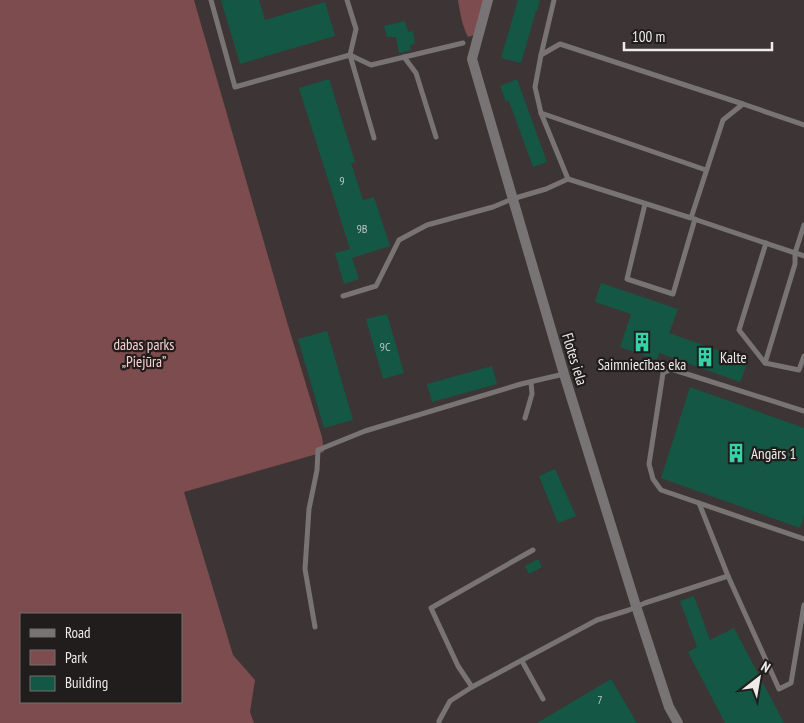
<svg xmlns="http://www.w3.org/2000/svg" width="804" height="723" font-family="'PT Sans Narrow',sans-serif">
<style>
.green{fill:#7d4c4e;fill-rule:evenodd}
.building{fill:#145744}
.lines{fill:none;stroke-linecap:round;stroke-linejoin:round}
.service{stroke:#787374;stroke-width:5}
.minor{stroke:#787374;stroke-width:10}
.labels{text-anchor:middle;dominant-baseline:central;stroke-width:4.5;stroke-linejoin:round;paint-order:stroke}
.number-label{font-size:12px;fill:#b9c6c1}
.park-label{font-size:15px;fill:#fcd1d2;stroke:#211d1d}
.poi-label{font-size:15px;fill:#f0ebeb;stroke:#211d1d;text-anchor:start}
.street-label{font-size:15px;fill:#f0ebeb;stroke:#211d1d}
</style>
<rect width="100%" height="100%" fill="#3d3535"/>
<!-- green -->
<g class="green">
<path d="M0 0H194L287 322 322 437 324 452 184 492 233 655 255 680 250 712 254 723H0ZM21 614H181V702H21Z"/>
<path d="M458 0H484L474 35 468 37C462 25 460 13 458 0Z"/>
</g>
<!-- building -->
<g class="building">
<path d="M221 0H259L265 20 325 2 335 36 240 64Z"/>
<path d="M518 0H540L537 11H536L521 63 501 58Z"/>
<path d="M405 21 408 32 413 31 415 44 410 45 411 50 399 53 396 37H387L384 26Z"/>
<path d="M329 79 355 162 351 163 363 200 374 197 390 246 352 258 359 279 344 284 335 253 350 249 299 88Z"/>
<path d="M517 79 547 162 533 167 509 101 506 102 500 86Z"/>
<path d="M601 283 678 309 669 333 748 361 740 382 659 353 657 360 620 347 631 314 595 302Z"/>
<path d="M387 314 404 373 383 379 366 319Z"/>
<path d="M327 331 353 420 324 428 298 339Z"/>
<path d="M492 366 497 384 432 402 427 384Z"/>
<path d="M690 387 804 428V516L800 528 661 478Z"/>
<path d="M555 469 576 516 558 523 539 476Z"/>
<path d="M538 559 542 567 529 574 525 566Z"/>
<path d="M694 596 710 640 734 628 784 723H725L688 652 697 647 680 601Z"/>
<path d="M611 679 637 723H537Z"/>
</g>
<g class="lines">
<!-- service -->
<g class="service">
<path d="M211 0 235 87 350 55 371 65 463 43"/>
<path d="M347 0 356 29 350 55 374 138"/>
<path d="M541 55 554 0"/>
<path d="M404 57 416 73 436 137"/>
<path d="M541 113 706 170"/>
<path d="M568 179 541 113 535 87 541 55 560 44 743 104"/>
<path d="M645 204 627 279 673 294 695 219"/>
<path d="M694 219 804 256"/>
<path d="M766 243 739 330 765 363 799 370 804 356"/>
<path d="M343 296 376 286 399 240 427 225 493 207 512 199 546 189 568 179 691 218 723 120 743 104 804 125"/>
<path d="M765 363 795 264V253L804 225"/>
<path d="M804 411 671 369 663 373 649 464 653 479 661 490 804 539"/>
<path d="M525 418 532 394 531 382"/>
<path d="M699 503 728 576"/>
<path d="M315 627 305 569 309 509 317 470 318 450 365 431 521 384 564 374"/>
<path d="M522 661 543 699"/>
<path d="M472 687 458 666 431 608 533 550"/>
<path d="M439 723V721L450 701 472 687 597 620 629 610 645 603 728 576 779 689 791 683 804 605"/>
</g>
<!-- minor -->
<path class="minor" d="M488 0 472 59 564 374 636 606 669 707 678 723"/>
</g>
<!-- icons -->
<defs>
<symbol id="building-bare" viewBox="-9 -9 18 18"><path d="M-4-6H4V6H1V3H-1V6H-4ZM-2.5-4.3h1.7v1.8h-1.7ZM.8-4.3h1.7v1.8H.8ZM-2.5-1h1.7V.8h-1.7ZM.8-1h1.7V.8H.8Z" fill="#33d4a8" stroke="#211d1d" stroke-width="2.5" paint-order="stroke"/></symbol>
</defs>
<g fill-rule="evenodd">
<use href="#building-bare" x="628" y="328" width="28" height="28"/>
<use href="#building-bare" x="691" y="343" width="28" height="28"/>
<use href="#building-bare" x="722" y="439" width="28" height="28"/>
</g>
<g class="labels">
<!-- number labels -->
<g class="number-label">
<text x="342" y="180">9</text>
<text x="362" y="228">9B</text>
<text x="385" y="346">9C</text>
<text x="600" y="699">7</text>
</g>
<!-- park labels -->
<g class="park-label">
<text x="144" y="344">dabas parks<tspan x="144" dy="17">„Piejūra”</tspan></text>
</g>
<!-- poi labels -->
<g class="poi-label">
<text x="720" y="357">Kalte</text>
<text x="642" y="364" text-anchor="middle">Saimniecības eka</text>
<text x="751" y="453">Angārs 1</text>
</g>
<!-- street labels -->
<g class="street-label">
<text transform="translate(575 359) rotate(73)">Flotes iela</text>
</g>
</g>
<!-- legend -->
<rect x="20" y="613" width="162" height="90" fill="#211d1d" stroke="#746f6f"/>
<rect x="30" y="629" width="25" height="8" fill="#787374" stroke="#746f6f"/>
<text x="65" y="638" font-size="15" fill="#f0ebeb">Road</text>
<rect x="30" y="650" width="25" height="15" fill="#7d4c4e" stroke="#746f6f"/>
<text x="65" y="663" font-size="15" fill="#f0ebeb">Park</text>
<rect x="30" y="676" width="25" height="15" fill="#145744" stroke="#746f6f"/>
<text x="65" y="688" font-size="15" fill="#f0ebeb">Building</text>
<!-- north arrow -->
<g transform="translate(759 678) rotate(31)" stroke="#211d1d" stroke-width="4" paint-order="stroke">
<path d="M0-4L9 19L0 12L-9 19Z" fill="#f0ebeb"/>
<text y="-8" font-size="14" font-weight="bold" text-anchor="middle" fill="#f0ebeb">N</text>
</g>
<!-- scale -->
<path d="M624 42v8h148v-8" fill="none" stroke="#f0ebeb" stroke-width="2.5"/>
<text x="632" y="42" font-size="15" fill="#f0ebeb" stroke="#211d1d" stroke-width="4" paint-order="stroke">100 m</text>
</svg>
